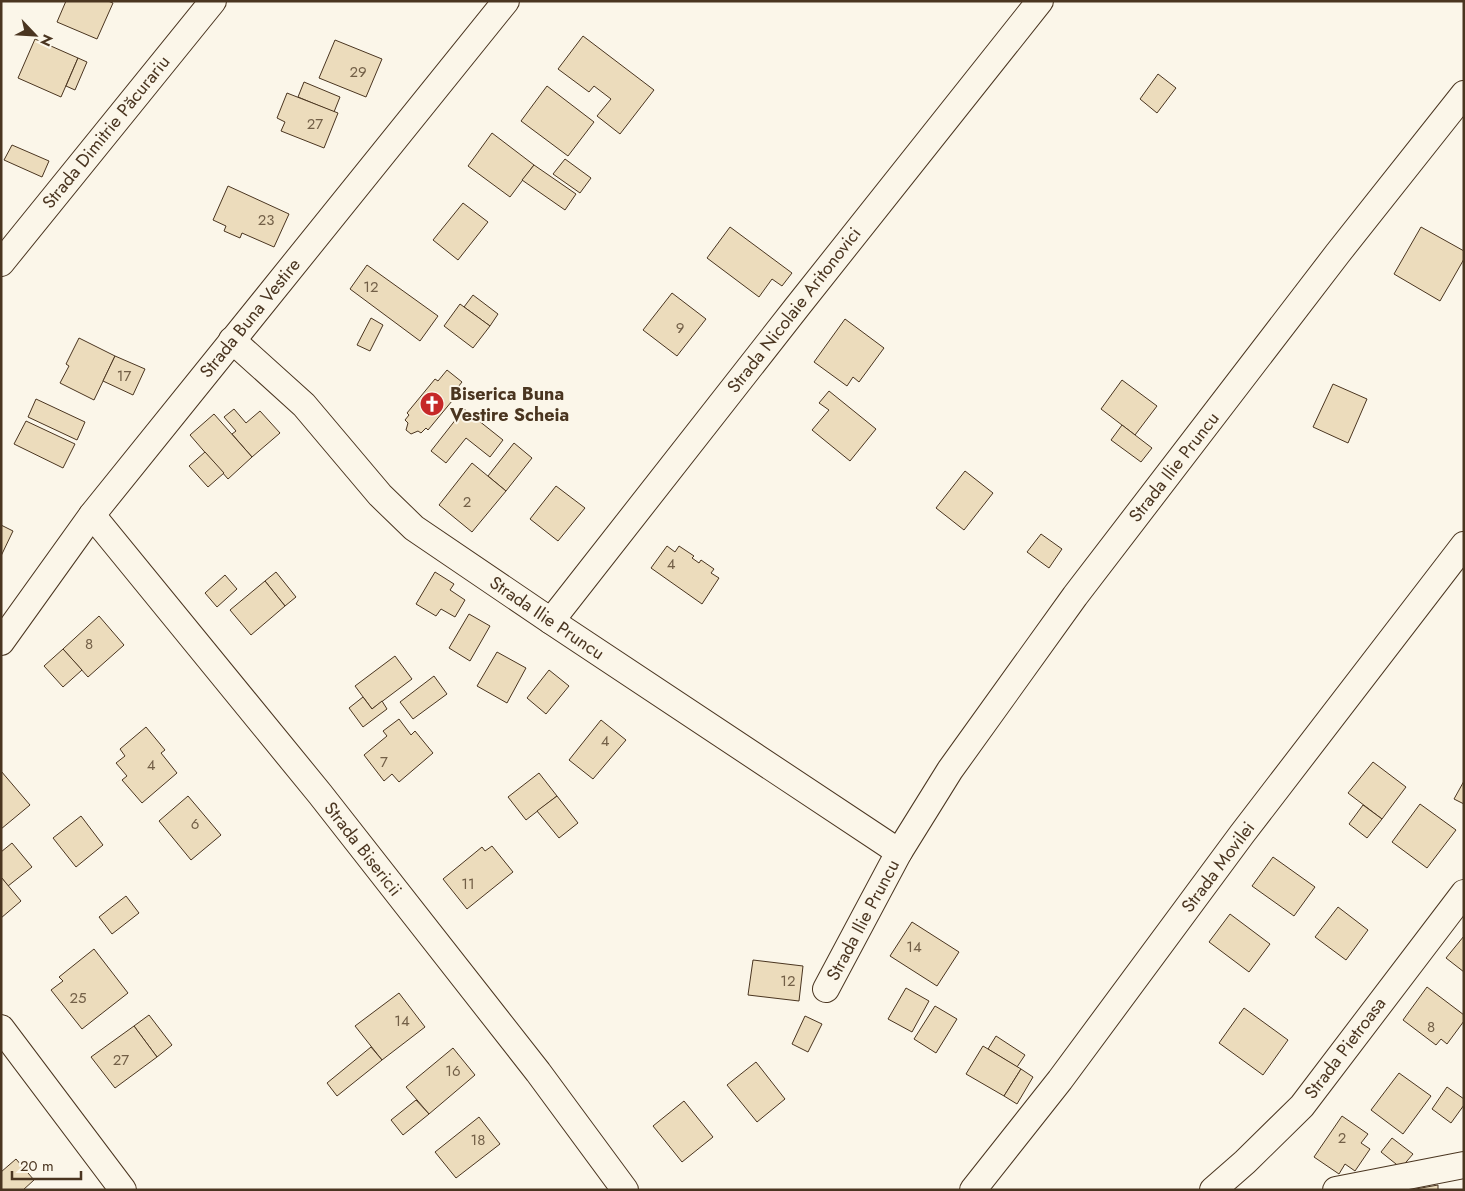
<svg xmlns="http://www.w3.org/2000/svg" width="1465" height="1191" font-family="Jost,sans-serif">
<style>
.building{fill:#ecdcbc;stroke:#4a3520}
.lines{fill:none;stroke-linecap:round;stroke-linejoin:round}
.minor-casing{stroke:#4a3520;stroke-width:28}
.minor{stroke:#fbf6e9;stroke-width:26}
.labels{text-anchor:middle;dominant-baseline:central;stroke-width:4;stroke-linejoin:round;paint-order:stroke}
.number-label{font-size:15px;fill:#725f47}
.street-label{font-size:18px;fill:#4a3520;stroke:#fbf6e9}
.poi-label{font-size:18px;font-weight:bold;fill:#4a3520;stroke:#fbf6e9;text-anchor:start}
</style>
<rect width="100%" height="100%" fill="#fbf6e9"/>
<!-- building -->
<g class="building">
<path d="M66 1H108L113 3 97 39 57 22Z"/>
<path d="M583 36 654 90 620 134 597 116 611 99 594 86 589 92 558 69Z"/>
<path d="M35 39 78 58 61 97 18 78Z"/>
<path d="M335 40 382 59 366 97 319 78Z"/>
<path d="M78 58 87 62 75 90 66 86Z"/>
<path d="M1158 74 1176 88 1157 113 1140 99Z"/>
<path d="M304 82 340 97 334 112 298 97Z"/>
<path d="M547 86 594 122 568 156 521 121Z"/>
<path d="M287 93 338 113 324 148 281 131 285 122 277 118Z"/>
<path d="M492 133 534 165 510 197 468 166Z"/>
<path d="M12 145 49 161 42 177 4 160Z"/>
<path d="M565 159 591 178 580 193 553 174Z"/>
<path d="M534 165 576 194 565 210 522 180Z"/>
<path d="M228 186 289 214 274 247 242 233 240 238 224 231 226 226 213 220Z"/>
<path d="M463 203 488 222 458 260 433 240Z"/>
<path d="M730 227 792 273 782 286 772 279 759 297 707 258Z"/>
<path d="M1421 227 1464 251V259L1440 301 1394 274Z"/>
<path d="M367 265 438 316 420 341 350 289Z"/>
<path d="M672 293 706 319 677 356 643 330Z"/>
<path d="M473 295 498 314 490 326 464 307Z"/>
<path d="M460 304 490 326 473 348 444 326Z"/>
<path d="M371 318 383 325 370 351 357 345Z"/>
<path d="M845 319 884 348 859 382 853 377 847 386 814 362Z"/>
<path d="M79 338 115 356 94 400 60 383 69 366 66 364Z"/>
<path d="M115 356 145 369 133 395 103 381Z"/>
<path d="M447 370 462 382 454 392 457 395 428 430 426 428 421 433 418 431 411 434 406 430 408 423 405 420 409 415 407 413 435 379 438 381Z"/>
<path d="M1122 380 1157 406 1135 435 1101 409Z"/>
<path d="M1333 384 1367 399 1348 443 1313 427Z"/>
<path d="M829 391 876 429 850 461 812 430 829 410 819 403Z"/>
<path d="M36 399 85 422 77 440 28 417Z"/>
<path d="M234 409 246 423 260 411 280 433 252 457 232 434 236 431 224 417Z"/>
<path d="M464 409 503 440 490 457 466 438 446 463 431 451Z"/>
<path d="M214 414 252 457 228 479 190 435Z"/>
<path d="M26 421 75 444 63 468 14 444Z"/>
<path d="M1122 425 1152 448 1141 462 1111 440Z"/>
<path d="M514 443 532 458 506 491 488 476Z"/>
<path d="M205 452 224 473 208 487 189 466Z"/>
<path d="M472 463 506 491 472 532 439 505Z"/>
<path d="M965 471 993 493 964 530 936 508Z"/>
<path d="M556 486 585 508 558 541 530 519Z"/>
<path d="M1 525 13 531 1 556Z"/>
<path d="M1041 534 1062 549 1049 568 1027 552Z"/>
<path d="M667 546 675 552 679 546 694 556 692 558 699 563 701 560 714 569 711 573 719 578 702 604 651 568Z"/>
<path d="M276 572 296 597 285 606 265 581Z"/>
<path d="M435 572 454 584 450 590 465 600 455 617 441 609 436 616 416 604Z"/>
<path d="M225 575 237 589 217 607 205 593Z"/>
<path d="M265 581 285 606 251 635 230 610Z"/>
<path d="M469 614 490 626 470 661 449 648Z"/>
<path d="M99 616 124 645 88 677 63 649Z"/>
<path d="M63 649 82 670 63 687 44 666Z"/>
<path d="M497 652 526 668 507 703 477 686Z"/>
<path d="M395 656 412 679 372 709 355 686Z"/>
<path d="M549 670 569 686 546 714 527 698Z"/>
<path d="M434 676 447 694 413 719 400 702Z"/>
<path d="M363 697 372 709 382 701 387 709 363 727 349 708Z"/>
<path d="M399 719 411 735 415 731 433 753 399 782 392 774 384 781 364 755 387 736 383 731Z"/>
<path d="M601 720 626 740 593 779 569 760Z"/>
<path d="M146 727 165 750 161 753 177 773 142 803 122 780 127 776 116 763 125 756 120 749Z"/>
<path d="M1373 762 1406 787 1382 819 1348 793Z"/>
<path d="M1 771 30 805 1 829Z"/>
<path d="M539 773 557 796 526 820 508 797Z"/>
<path d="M1464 781V804L1454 799Z"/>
<path d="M188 796 221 835 191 860 159 821Z"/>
<path d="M557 796 578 823 559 838 537 811Z"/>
<path d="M1420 804 1456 830 1427 868 1392 842Z"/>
<path d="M1363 805 1382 819 1367 838 1349 824Z"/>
<path d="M81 816 103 845 76 867 53 838Z"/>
<path d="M12 843 32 867 8 886 1 877V852Z"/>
<path d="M492 846 513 872 467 909 443 879 482 847 485 851Z"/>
<path d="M1273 857 1315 887 1294 916 1252 886Z"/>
<path d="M1 877 21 901 1 918Z"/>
<path d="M126 896 139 913 112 934 99 917Z"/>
<path d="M1338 907 1368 930 1346 960 1315 937Z"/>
<path d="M1230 914 1270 944 1249 972 1209 942Z"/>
<path d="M912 922 959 952 937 986 890 956Z"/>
<path d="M1464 936V972L1446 958Z"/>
<path d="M94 949 128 993 82 1029 51 990 63 981 59 977Z"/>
<path d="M753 960 803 966 799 1001 748 995Z"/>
<path d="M1427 987 1464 1015V1021L1447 1044 1441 1039 1436 1045 1403 1020Z"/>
<path d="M906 988 929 1001 912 1032 888 1019Z"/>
<path d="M399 993 425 1027 382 1060 355 1026Z"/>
<path d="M935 1006 957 1019 936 1053 914 1039Z"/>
<path d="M1244 1008 1288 1040 1263 1075 1219 1043Z"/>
<path d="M149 1015 172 1045 157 1057 134 1026Z"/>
<path d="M805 1016 822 1024 808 1052 792 1044Z"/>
<path d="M134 1026 157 1057 115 1088 91 1057Z"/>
<path d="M996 1036 1025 1055 1017 1067 988 1049Z"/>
<path d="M983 1046 1021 1069 1004 1096 966 1074Z"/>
<path d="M371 1047 382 1060 337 1096 327 1083Z"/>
<path d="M453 1048 475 1075 429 1114 406 1087Z"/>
<path d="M756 1062 785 1099 757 1122 727 1085Z"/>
<path d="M1021 1069 1033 1077 1017 1104 1004 1096Z"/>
<path d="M1399 1073 1431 1096 1403 1134 1371 1110Z"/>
<path d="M1447 1087 1464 1099V1105L1451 1123 1432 1109Z"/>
<path d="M416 1100 429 1114 403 1135 391 1120Z"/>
<path d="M684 1101 713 1137 682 1162 653 1126Z"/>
<path d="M1342 1116 1368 1134 1361 1143 1370 1149 1355 1171 1345 1164 1339 1174 1314 1157Z"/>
<path d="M479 1117 500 1144 456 1178 435 1152Z"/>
<path d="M1392 1138 1413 1154 1401 1168 1381 1152Z"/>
<path d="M16 1159 34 1180 23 1190H1V1172Z"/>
<path d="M1438 1185V1190H1410Z"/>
</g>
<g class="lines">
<defs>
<g id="minor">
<path d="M1 263 213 1"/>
<path d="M232 340 304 405 380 495 414 528 551 621 899 852"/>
<path d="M92 515 320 794 538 1072 625 1190"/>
<path d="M551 621 797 307 1040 1"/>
<path d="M1 642 92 515 506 1"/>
<path d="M826 989 899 852 950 770 1075 596 1338 253 1464 94"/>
<path d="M1 1028 123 1190"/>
<path d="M973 1190 1060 1080 1242 834 1464 545"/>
<path d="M1213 1190 1245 1162 1302 1106 1464 893"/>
<path d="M1336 1190 1464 1165"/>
</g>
</defs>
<!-- minor casing -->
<use href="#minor" class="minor-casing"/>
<!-- minor -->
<use href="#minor" class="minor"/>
</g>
<!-- icons -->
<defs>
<symbol id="church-disc" viewBox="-11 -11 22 22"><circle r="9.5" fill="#c62828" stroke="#fbf6e9"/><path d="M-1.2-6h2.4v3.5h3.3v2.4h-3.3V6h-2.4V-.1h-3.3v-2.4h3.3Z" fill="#fff"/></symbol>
</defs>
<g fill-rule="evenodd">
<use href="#church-disc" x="418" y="390" width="28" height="28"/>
</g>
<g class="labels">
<!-- number labels -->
<g class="number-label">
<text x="358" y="72">29</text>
<text x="315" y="124">27</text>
<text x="266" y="220">23</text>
<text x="371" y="287">12</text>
<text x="680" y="328">9</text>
<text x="124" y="376">17</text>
<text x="467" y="502">2</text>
<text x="671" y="564">4</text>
<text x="89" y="644">8</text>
<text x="605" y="741">4</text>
<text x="384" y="762">7</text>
<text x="151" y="765">4</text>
<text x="195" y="824">6</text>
<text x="468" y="884">11</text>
<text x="914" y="947">14</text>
<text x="788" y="981">12</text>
<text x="78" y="998">25</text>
<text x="402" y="1021">14</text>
<text x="1431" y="1027">8</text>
<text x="121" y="1060">27</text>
<text x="453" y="1071">16</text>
<text x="1342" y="1138">2</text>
<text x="478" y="1140">18</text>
</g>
<!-- street labels -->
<g class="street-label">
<text transform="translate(106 132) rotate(-51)">Strada Dimitrie Păcurariu</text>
<text transform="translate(794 310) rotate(-52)">Strada Nicolaie Aritonovici</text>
<text transform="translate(250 318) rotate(-51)">Strada Buna Vestire</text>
<text transform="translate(1174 467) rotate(-52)">Strada Ilie Pruncu</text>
<text transform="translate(547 618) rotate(34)">Strada Ilie Pruncu</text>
<text transform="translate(363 849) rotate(52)">Strada Bisericii</text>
<text transform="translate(1218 867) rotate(-53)">Strada Movilei</text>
<text transform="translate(863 920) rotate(-62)">Strada Ilie Pruncu</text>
<text transform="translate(1345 1048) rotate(-53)">Strada Pietroasa</text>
</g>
<!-- poi labels -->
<g class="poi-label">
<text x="450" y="394">Biserica Buna<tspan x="450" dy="21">Vestire Scheia</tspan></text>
</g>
</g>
<!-- border -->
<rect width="1465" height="1191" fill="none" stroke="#4a3520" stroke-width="5"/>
<!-- north arrow -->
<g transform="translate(35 35) rotate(115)" stroke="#fbf6e9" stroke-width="4" paint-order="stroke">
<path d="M0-4L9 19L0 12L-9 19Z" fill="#4a3520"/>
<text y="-8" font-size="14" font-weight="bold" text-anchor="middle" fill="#4a3520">N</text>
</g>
<!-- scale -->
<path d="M12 1171v8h69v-8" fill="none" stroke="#4a3520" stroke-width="2.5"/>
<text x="20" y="1171" font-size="15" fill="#4a3520" stroke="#fbf6e9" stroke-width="4" paint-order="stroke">20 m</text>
</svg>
